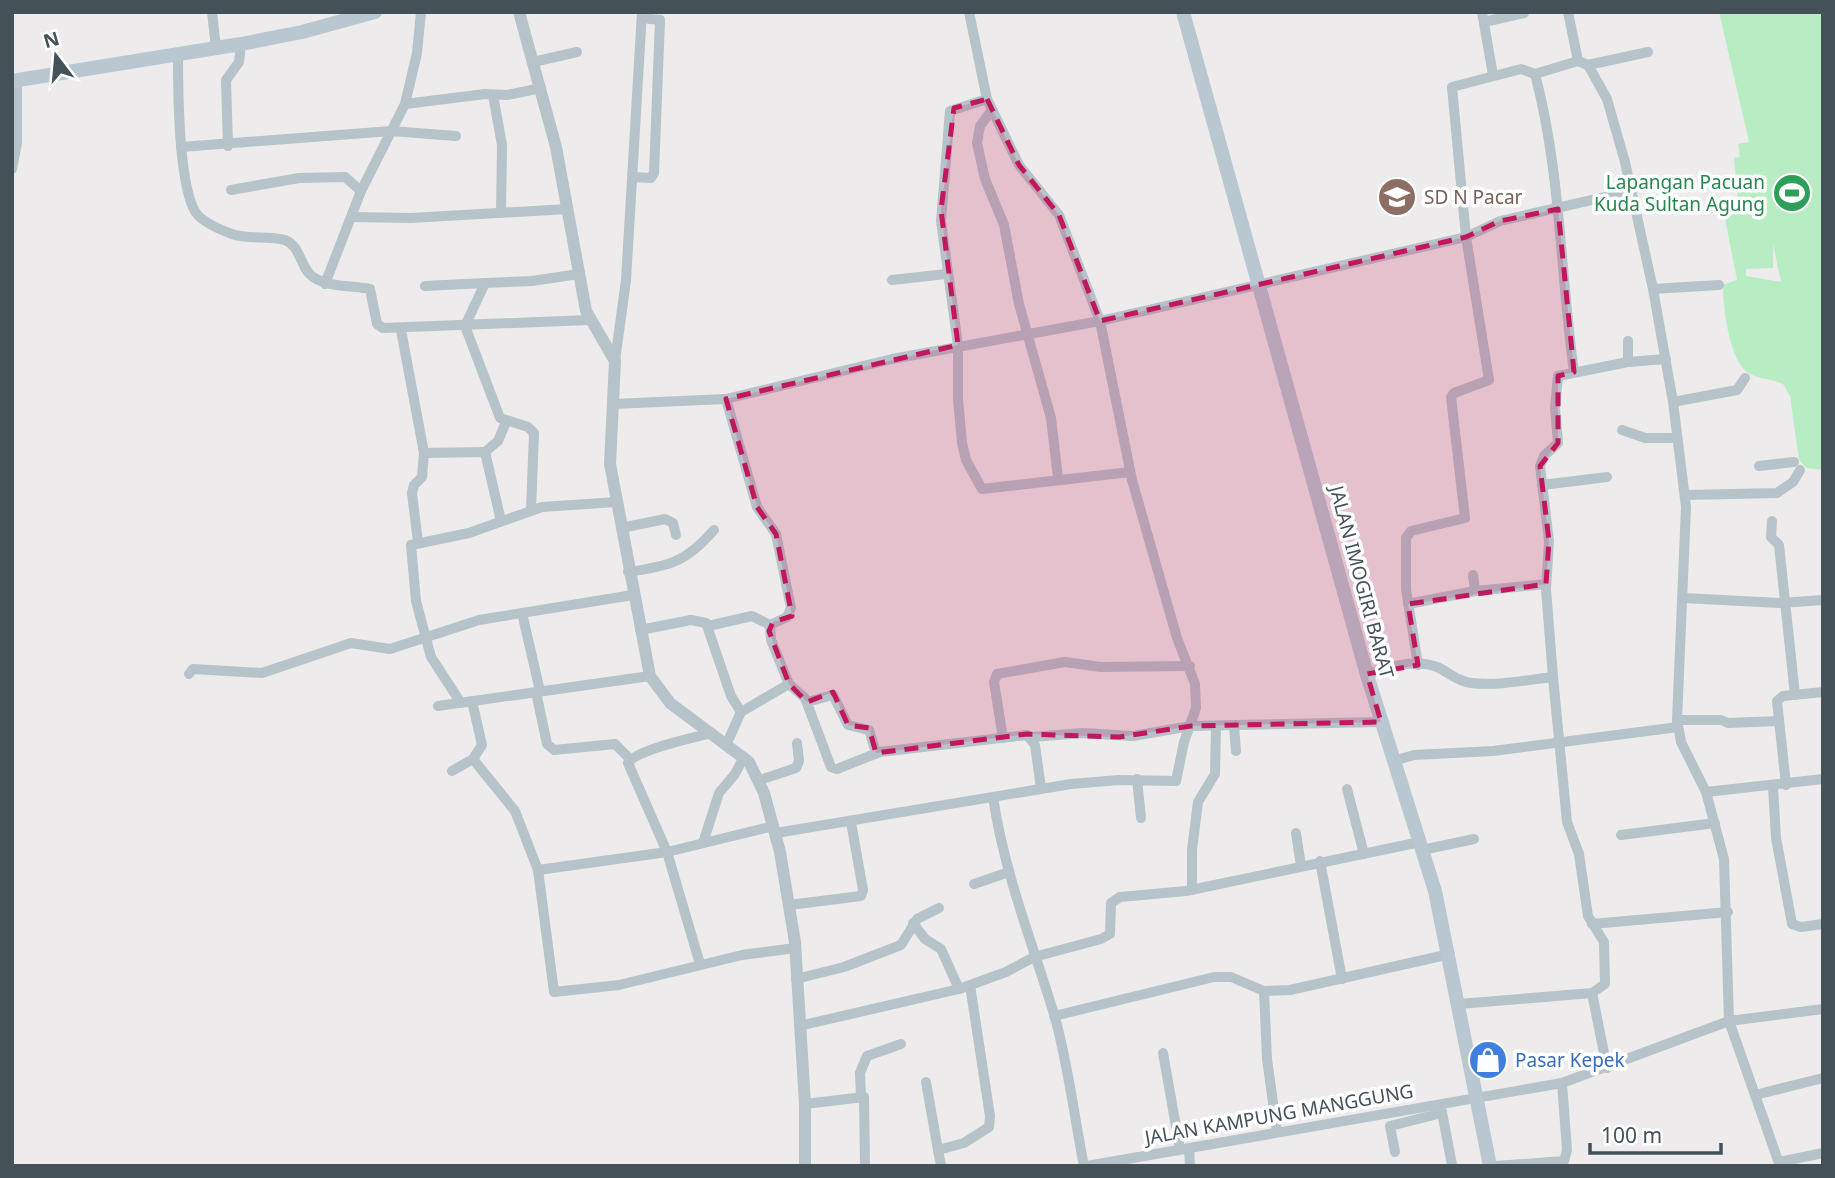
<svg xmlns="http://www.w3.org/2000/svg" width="1835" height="1178" font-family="'Noto Sans',sans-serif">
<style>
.green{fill:#b8edc4;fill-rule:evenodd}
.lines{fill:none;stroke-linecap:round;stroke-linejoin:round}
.minor{stroke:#b6c3c8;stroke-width:10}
.tertiary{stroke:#b6c3c8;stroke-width:12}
.secondary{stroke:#b8c7d0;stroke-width:14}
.marked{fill:#c2185b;fill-opacity:0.2;stroke:#c2185b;stroke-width:5;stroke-dasharray:14 9;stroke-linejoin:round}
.labels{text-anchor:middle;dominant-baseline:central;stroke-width:7;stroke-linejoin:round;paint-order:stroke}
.leisure-label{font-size:19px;fill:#27864d;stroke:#fff;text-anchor:end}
.education-label{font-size:19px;fill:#785e54;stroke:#fff;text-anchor:start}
.street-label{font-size:19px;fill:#445258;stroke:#fff}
.shop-label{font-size:19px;fill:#366cbe;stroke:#fff;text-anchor:start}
</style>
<rect width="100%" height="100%" fill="#eeebec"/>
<!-- green -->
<path class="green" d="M1719 12H1823V470L1807 468 1799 460 1790 396 1783 384C1773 379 1760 379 1750 374 1729 363 1723 307 1723 285L1737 280 1723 209V206L1738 204 1734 158 1740 157 1738 144 1749 142ZM1773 244 1781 282 1746 276V269L1773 268Z"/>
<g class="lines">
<!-- minor -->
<g class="minor">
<path d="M212 12 216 48"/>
<path d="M1482 12 1493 75"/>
<path d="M1568 12 1578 61 1588 65 1607 99 1625 162 1653 289 1673 402 1686 507 1677 720 1681 742 1706 792 1724 859 1729 1021 1780 1166"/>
<path d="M1484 22 1524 13"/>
<path d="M178 54C178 89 178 185 196 213 204 223 221 230 232 234 249 240 269 235 285 240 301 246 300 268 313 277 330 288 351 285 370 289L377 324 383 328 589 320"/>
<path d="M533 62 577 52"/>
<path d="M1588 65 1648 52"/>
<path d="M1535 74C1561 172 1560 272 1574 372"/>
<path d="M493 95 502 145 501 213"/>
<path d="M987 99 950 111 941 221 958 345V399L962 443 966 460 982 489 1130 472"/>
<path d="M405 104 485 94 507 95 541 88"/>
<path d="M992 110 980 126 977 143 985 179 1004 225 1019 304 1051 418 1058 478"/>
<path d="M228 146 226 80 239 62 241 44"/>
<path d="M181 147 391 131 456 136"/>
<path d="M12 169 17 143V81"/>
<path d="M633 177 651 178 654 173 660 20 642 18"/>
<path d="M231 190 299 178 345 177 361 191"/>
<path d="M352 217 411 218 568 209"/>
<path d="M892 280 946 274"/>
<path d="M325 284 361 191 405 104 417 53 421 12"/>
<path d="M425 286 485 283"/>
<path d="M1653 289 1719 285"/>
<path d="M401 330 424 453 485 452 501 521"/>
<path d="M615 361 626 280 642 12"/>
<path d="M1628 362V341"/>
<path d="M726 399 757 507 776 534 791 608 787 617 770 625 771 640 789 684 805 698 831 767 837 769 880 752 1027 735 1035 745 1041 788"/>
<path d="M1673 402 1737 390 1745 378"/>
<path d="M613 404 726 399 892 359 1100 321 1466 237 1500 221 1631 191"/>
<path d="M1622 430 1645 438H1677"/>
<path d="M485 452 498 441 506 422"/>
<path d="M1759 466 1794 462"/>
<path d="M1542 485 1607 477"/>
<path d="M1685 495 1777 493 1793 482 1800 470"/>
<path d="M531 510 534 433 528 427 500 418 465 326 485 283 532 281 579 274"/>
<path d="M1772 521 1771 537 1779 545 1795 695"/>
<path d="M621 528 665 519 673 523 676 535"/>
<path d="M418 542 412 493 414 485 422 477 424 453"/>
<path d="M628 572C670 566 686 562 714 530"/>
<path d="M1475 591 1546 584"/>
<path d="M1683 598 1780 603 1823 600"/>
<path d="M1408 604 1475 591 1473 575"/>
<path d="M522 613 540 691"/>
<path d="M708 626 752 616 770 625"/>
<path d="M640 630 691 620 706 623 731 696 741 712"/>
<path d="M1418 665 1406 589V538L1411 531 1465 518 1451 397 1454 393 1489 380 1466 237 1452 87 1521 69 1535 74 1578 61"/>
<path d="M189 674 193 669 262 673 351 643 390 649 479 620 633 595"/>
<path d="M1367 675C1386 666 1417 659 1437 667 1449 672 1456 681 1471 683 1498 686 1527 680 1553 677L1546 589 1549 541 1540 466 1544 456 1558 443 1555 408 1558 376 1628 362 1666 359"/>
<path d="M536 692 547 744 554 750 615 744 630 759"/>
<path d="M807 702 833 695 848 725 869 730 876 753"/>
<path d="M461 703 431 657 416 601 411 545 469 533 542 507 616 502"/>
<path d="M438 706 650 676"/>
<path d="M1677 720H1721L1728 723 1779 721"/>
<path d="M1234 727 1236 751"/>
<path d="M1032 737 1083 733 1133 736 1191 726 1381 722"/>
<path d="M1003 738 994 682 997 674 1065 662 1101 667 1190 666"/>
<path d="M727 743 741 712 789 684"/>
<path d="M473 759 515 811 538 870 554 992 619 985 742 955 795 948"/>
<path d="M1393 761 1414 755 1493 751 1678 727"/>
<path d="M452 771 473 759 482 745 472 701"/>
<path d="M1137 779 1141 818"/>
<path d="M760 780 796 768 799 761 797 743"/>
<path d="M1786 785 1777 701 1783 696 1823 692"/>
<path d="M1773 787 1776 838 1792 924 1801 927 1823 924"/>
<path d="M1347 789 1364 854"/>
<path d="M1706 792 1823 779"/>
<path d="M993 797C1004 872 1032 942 1054 1014 1068 1062 1074 1116 1084 1166"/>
<path d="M776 833 1071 784 1119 780 1176 781 1184 742 1196 708 1195 684 1177 638 1132 480 1100 321 1059 215 1019 165 987 99 969 12"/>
<path d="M1296 833 1301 866"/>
<path d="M1621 835 1715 823"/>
<path d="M703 843 719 793 735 774 744 757"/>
<path d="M1422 850 1474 839"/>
<path d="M1320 861 1342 979"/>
<path d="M538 870 667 852 774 826"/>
<path d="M974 884 1009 872"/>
<path d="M1192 890V850L1198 802 1215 774 1216 727"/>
<path d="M789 905 861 896 863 890 851 822"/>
<path d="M913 923 925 939 941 949 959 989"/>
<path d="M1592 924 1728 912"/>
<path d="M700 964 667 852 628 763C637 749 694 738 712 733"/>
<path d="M796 979 844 967 901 945 917 919 939 908"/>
<path d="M1264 991 1267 1059 1277 1132"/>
<path d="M1592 993 1607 1068"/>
<path d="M1459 1004 1592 993 1605 984 1604 942 1588 916 1579 854 1567 822 1553 677"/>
<path d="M1054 1016 1214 977H1231L1264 991 1290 990 1450 954"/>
<path d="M799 1026 959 989 1006 972 1034 957 1101 939 1110 934 1111 903 1120 897 1186 891 1420 842"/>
<path d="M1163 1053 1180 1149"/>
<path d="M926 1082 938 1150"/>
<path d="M1755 1095 1823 1078"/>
<path d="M861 1096 860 1073 867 1056 901 1044"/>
<path d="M805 1104 864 1097 865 1166"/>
<path d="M1441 1107 1452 1165"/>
<path d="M1189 1148 1190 1166"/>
<path d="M1395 1152 1390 1126 1442 1113"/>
<path d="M1779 1162 1823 1153"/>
<path d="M941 1166 938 1150 964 1143 989 1127 990 1116 970 985"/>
<path d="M1087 1166 1562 1083 1729 1021 1823 1009"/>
<path d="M1495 1166 1564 1161 1567 1150 1562 1083"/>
</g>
<!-- tertiary -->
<path class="tertiary" d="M519 12 556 147 586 311 615 361 610 464 650 676 670 703 749 762 764 793 780 852 795 942 805 1104V1166"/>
<!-- secondary -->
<g class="secondary">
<path d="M1183 12 1367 675 1435 891 1490 1166"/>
<path d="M12 81 241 44 302 32 375 12"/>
</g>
</g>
<!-- marked area -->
<path class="marked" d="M987 99 1019 165 1059 215 1100 321 1466 237 1500 221 1558 209 1574 372 1558 376V443L1540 466 1549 541 1546 584 1408 604 1418 665 1367 674 1381 722 1191 726 1119 737 1027 734 876 753 869 728 848 725 833 692 807 702 789 684 769 631 773 622 792 616 776 534 757 507 726 399 958 345 941 210 954 108Z"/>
<!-- icons -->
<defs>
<symbol id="stadium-disc" viewBox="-11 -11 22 22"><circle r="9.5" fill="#2e9e5b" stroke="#fff"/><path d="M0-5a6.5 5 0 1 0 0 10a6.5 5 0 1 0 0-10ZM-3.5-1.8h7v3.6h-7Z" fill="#fff"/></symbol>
<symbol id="school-disc" viewBox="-11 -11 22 22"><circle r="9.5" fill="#8d6e63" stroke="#fff"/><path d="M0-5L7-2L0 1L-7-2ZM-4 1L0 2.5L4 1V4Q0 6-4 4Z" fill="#fff"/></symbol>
<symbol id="shop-disc" viewBox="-11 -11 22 22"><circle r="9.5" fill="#3f7fe0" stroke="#fff"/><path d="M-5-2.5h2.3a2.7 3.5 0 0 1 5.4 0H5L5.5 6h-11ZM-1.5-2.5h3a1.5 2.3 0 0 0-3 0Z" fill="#fff"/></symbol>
</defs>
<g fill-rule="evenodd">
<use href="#stadium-disc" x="1770" y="171" width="44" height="44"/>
<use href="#school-disc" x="1375" y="175" width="44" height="44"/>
<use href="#shop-disc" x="1466" y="1038" width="44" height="44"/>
</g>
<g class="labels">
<!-- leisure labels -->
<g class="leisure-label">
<text x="1765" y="182">Lapangan Pacuan<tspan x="1765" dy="22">Kuda Sultan Agung</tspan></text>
</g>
<!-- education labels -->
<g class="education-label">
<text x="1424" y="197">SD N Pacar</text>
</g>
<!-- street labels -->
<g class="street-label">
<text transform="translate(1362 582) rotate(75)">JALAN IMOGIRI BARAT</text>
<text transform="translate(1279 1114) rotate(-10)">JALAN KAMPUNG MANGGUNG</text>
</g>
<!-- shop labels -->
<g class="shop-label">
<text x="1515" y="1060">Pasar Kepek</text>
</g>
</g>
<!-- border -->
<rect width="1835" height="1178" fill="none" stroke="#445258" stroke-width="28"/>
<!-- north arrow -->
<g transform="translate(56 56) rotate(344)" stroke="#ffffff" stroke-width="5" paint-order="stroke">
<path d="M0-5L12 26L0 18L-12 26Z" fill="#445258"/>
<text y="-10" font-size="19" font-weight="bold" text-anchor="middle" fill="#445258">N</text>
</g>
<!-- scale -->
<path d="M1590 1143v10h131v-10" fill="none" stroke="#445258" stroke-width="3.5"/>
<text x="1601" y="1143" font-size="21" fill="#445258" stroke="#ffffff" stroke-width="5" paint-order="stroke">100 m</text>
</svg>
